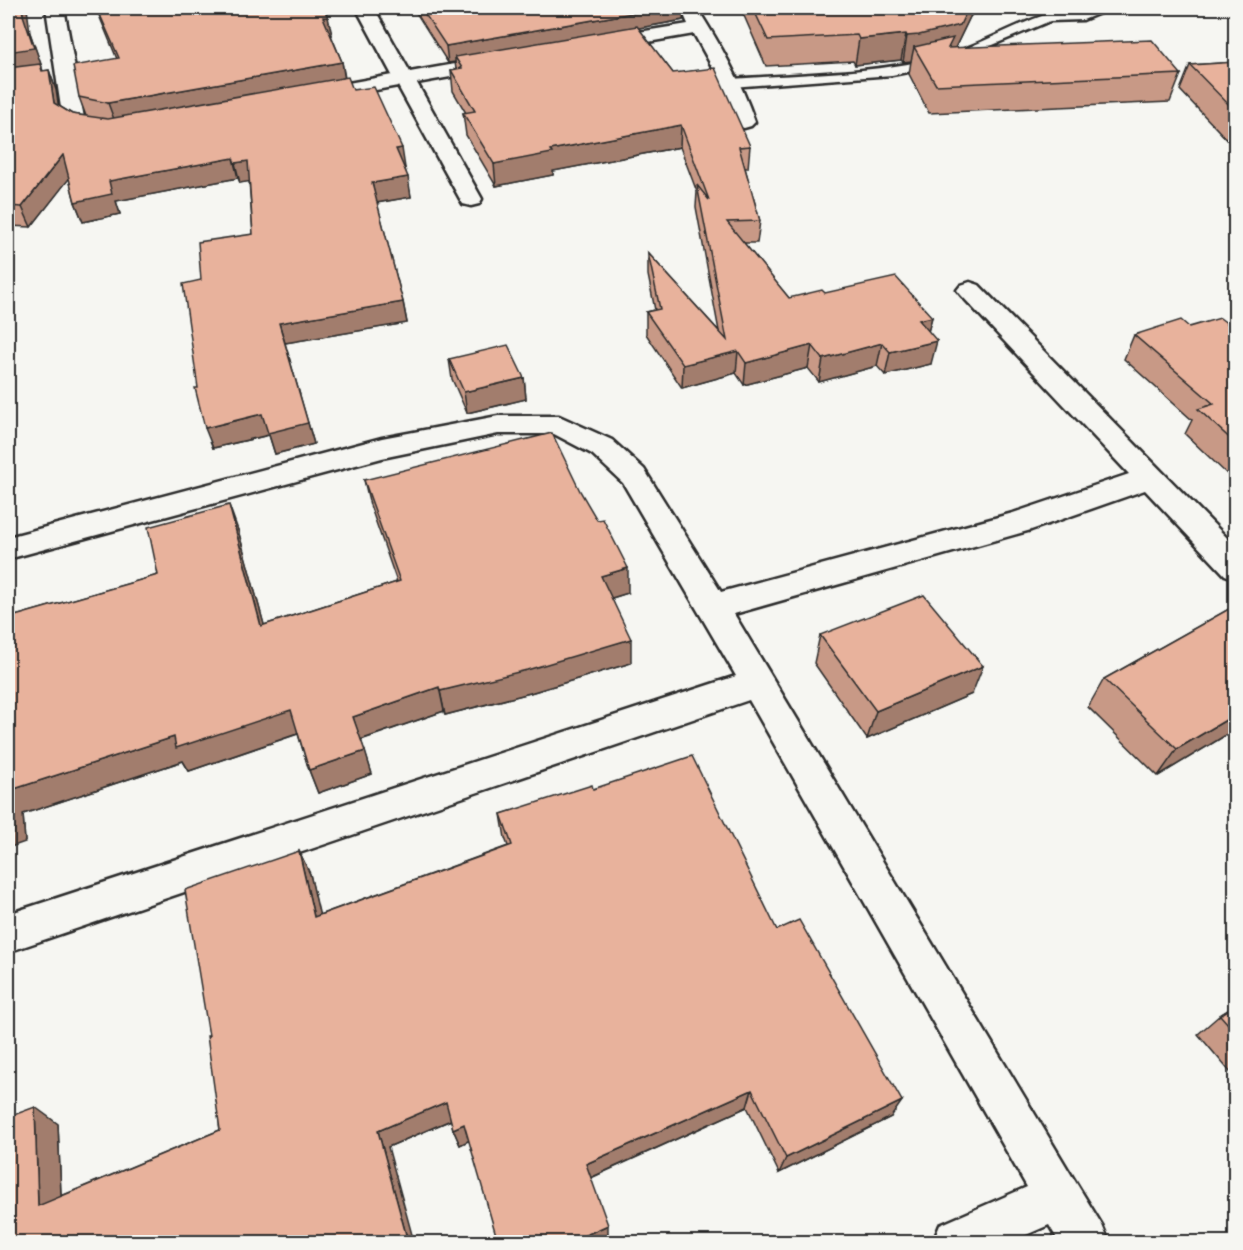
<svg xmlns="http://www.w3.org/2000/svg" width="1243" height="1250" font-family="Pangolin,sans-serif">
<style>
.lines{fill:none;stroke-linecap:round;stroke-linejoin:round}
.lane-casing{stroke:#2b2b2b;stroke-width:5}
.street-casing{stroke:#2b2b2b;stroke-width:5}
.lane{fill:#f6f6f2;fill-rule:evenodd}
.street{fill:#f6f6f2;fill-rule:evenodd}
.wall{fill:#c89986;stroke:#2b2b2b;stroke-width:1.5}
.shaded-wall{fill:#a27d6d;stroke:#2b2b2b;stroke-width:1.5}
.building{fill:#e8b29c;stroke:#2b2b2b;stroke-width:1.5}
</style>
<rect width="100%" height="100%" fill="#f6f6f2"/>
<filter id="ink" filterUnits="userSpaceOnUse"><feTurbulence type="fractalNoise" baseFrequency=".0167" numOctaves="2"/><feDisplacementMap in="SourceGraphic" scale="12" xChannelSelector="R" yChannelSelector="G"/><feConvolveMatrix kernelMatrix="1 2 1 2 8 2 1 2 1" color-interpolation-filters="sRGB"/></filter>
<g filter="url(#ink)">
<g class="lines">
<defs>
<path id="lane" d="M1096 8H1112L1083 20 1050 21 952 62 923 69 892 75 731 87 725 83 731 79C800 74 873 74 940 57 975 48 1008 28 1042 16 1059 10 1079 14 1096 8Z"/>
<g id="street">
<path d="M46 8H64L84 118 95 122 119 125 122 130 119 135C103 138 73 135 63 121Z"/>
<path d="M356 8H374L410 72 495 57 502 59 505 63 502 67 495 69 417 83 482 199 479 204 471 206 463 204 460 199 398 86 310 102 303 100 300 96 303 92 310 90 392 75Z"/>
<path d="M681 8H697C720 44 740 79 755 122L751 126 744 128 737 126 733 122 721 83 694 34 602 50 595 48 592 44 595 40 602 38 688 24Z"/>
<path d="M970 282 979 285 1236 547V579L1225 575 1145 490 1031 530 734 614 1075 1181 1102 1225 1109 1242H1059L1049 1225 1010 1242H933L940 1225 1027 1187 749 700 8 952V914L736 676 623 483 592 454 554 434H498L382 458 8 559V537L382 438 498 416H559L612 440 644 469 721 592 1013 513 1129 474 961 295 957 290 961 285Z"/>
</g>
</defs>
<!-- lane casing -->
<use href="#lane" class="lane-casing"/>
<!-- street casing -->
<use href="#street" class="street-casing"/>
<!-- lane -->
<use href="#lane" class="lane"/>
<!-- street -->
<use href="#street" class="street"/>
</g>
<!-- wall -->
<g class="wall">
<path d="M8 8 30 33 43 71 49 70 56 90 59 106 72 114 86 116 79 97 117 59 96 8H323L332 35H331L342 62 345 78 405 168 411 197 377 203 403 302 407 323 285 343 314 444 275 454 269 435 213 448 198 388 201 280 253 234 249 181 240 183 238 178 116 201 120 214 83 222 75 202 69 178 31 227 8 226Z"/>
<path d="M411 8H684L683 20 638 28 673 73 750 146 748 168H745L760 221 757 243H744L789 298 825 293 932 317 928 331 931 364 885 375 877 366 819 382 808 368 744 385 736 373 682 388 646 334V312L655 310 648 275V253L719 331 696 207 697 192 680 147 553 171V175L496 186 466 135 463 113H466L453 91 451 70 456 69 455 62 448 63 417 14Z"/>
<path d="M736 8H976L970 17 955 48 1181 74 1170 102 929 113 909 74 911 61 903 62 901 60 855 65 853 61 766 66 741 9 737 10Z"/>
<path d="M1236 62V149L1180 90 1190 65Z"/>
<path d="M1189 327 1236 330V474L1229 476 1185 434 1192 420 1124 359 1134 335Z"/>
<path d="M449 359 524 378 526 399 467 413 452 379Z"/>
<path d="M364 480 628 593 612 598 631 663 530 693 445 715 444 711 361 740 372 774 318 793 309 770 298 734 189 771 183 761 23 814 25 842 8 618 158 575 238 530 264 625 397 582 370 505Z"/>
<path d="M1236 605V729L1158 776 1088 707 1104 679Z"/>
<path d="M820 635 972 694 867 739 814 663Z"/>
<path d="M593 789 777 930 891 1117 779 1173 747 1107 591 1178 608 1238 468 1141 460 1145 453 1129 451 1120 388 1147 8 1242 58 1124 61 1196 220 1130 209 1036 299 851 310 874 319 915 508 846 505 838 501 814Z"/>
<path d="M1236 1005V1079L1198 1034 1220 1015Z"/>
</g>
<!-- shaded-wall -->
<g class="shaded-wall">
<path d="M22 8H27L30 33 42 67 8 73V52L23 15Z"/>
<path d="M661 8H684L683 20 458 61 455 57V62L448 63 446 46Z"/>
<path d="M968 8H976L970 17 954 50 914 47 911 61 903 62 907 36Z"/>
<path d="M323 17H328L332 35 327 36Z"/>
<path d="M906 34 901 60 855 65 859 39Z"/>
<path d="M342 62 345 81 115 122 108 103Z"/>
<path d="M49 70 56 90 61 123 54 103Z"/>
<path d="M681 125 680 147 553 171V175L496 186 494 164 550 150Z"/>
<path d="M402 148 405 168 400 169 396 149Z"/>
<path d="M63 155 72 175 31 227 22 207Z"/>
<path d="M233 158 238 178 116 201 120 214 83 222 75 202 109 181Z"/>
<path d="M248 161 253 181 240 183 235 163Z"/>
<path d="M408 177 411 197 376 203 372 183Z"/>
<path d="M403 302 407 323 285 343 279 323Z"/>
<path d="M932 317 926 340 919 320Z"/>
<path d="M937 341 931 364 885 375 890 352Z"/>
<path d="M882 343 877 366 819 382 823 359Z"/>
<path d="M812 345 808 368 744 385 746 363Z"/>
<path d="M738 351 736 373 682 388 683 365Z"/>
<path d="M524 378 526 399 467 413 464 392Z"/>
<path d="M262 414 308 423 314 444 275 454 269 435 213 448 205 428Z"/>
<path d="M1236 465V474L1229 476Z"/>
<path d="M229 505 238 530 271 650 261 626Z"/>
<path d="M628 568V593L602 601 601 576Z"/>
<path d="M631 639V663L530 693 445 715 440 691Z"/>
<path d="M983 666 972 694 867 739 876 711Z"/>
<path d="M439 687 444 711 360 740 353 717Z"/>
<path d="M291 710 300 733 189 771 183 761 23 814 25 842 8 848V791L174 737Z"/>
<path d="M1236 714V729L1158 776 1177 749Z"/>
<path d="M365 751 372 774 318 793 309 770Z"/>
<path d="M299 851 310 874 325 938 314 917Z"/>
<path d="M752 1090 747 1107 588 1179 586 1164Z"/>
<path d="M902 1101 891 1117 779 1173 786 1158Z"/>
<path d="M446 1102 453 1119 388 1147 414 1242H408L378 1131Z"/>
<path d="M35 1107 58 1124 62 1219 38 1206Z"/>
<path d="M464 1124 470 1140 460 1145 453 1129Z"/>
<path d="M608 1225V1238L599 1242H570Z"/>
</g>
<!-- building -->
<g class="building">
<path d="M8 8H22L23 15 34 48 8 52Z"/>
<path d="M97 8H323L328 17H323L342 62 108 103 79 97 73 66 119 58Z"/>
<path d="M421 8H661L446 46Z"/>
<path d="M753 8H968L960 25 919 35 907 36 906 34 859 39 857 35 768 40Z"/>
<path d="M637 26 673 73 715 68 750 146 739 147 760 221 727 222 789 298 822 290 825 293 896 277 932 317 919 320 937 341 890 352 882 343 823 359 812 345 746 363 738 351 683 365 646 312 660 309 648 253 727 340 697 185 709 200 681 125 550 150 552 153 494 164 463 113 475 111 451 70 462 68 455 57Z"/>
<path d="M953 38 948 48 1152 40 1181 74 936 85 914 47Z"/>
<path d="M1236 62V112L1190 65Z"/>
<path d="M40 64 42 71 49 70 54 103 72 114 108 119 348 77 353 90 374 87 402 148 396 149 408 177 372 183 403 302 279 323 308 423 268 433 262 414 205 428 195 388H198L183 284 201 280 198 242 253 234 248 161 235 163 233 158 109 181 112 194 75 202 63 155 22 207 8 206V68Z"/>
<path d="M1220 318 1236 330V444L1198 409 1214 404 1134 335 1181 320 1189 327Z"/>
<path d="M508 345 524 378 464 392 449 359Z"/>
<path d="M552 433 580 491 597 520 603 519 628 568 601 576 631 639 527 670 440 691 439 687 353 717 365 751 309 770 291 710 176 748 174 737 8 791V618L158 575 148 527 229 505 261 626 400 581 364 480Z"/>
<path d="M924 595 983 666 876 711 820 635Z"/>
<path d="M1236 605V714L1177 749 1104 679Z"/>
<path d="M692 756 777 930 799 920 902 1101 786 1158 752 1090 586 1164 608 1225 570 1242H498L464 1124 453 1129 446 1102 378 1131 408 1242H8V1117L35 1107 38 1206 220 1130 207 1036H209L185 890 299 851 314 917 512 845 501 814 592 785 593 789Z"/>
<path d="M1236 1005V1033L1220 1015Z"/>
</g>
</g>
<!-- margin -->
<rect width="1243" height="1250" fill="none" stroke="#f6f6f2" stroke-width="30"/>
<rect x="15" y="15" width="1213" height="1220" fill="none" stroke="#2b2b2b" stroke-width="2" filter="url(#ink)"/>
</svg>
